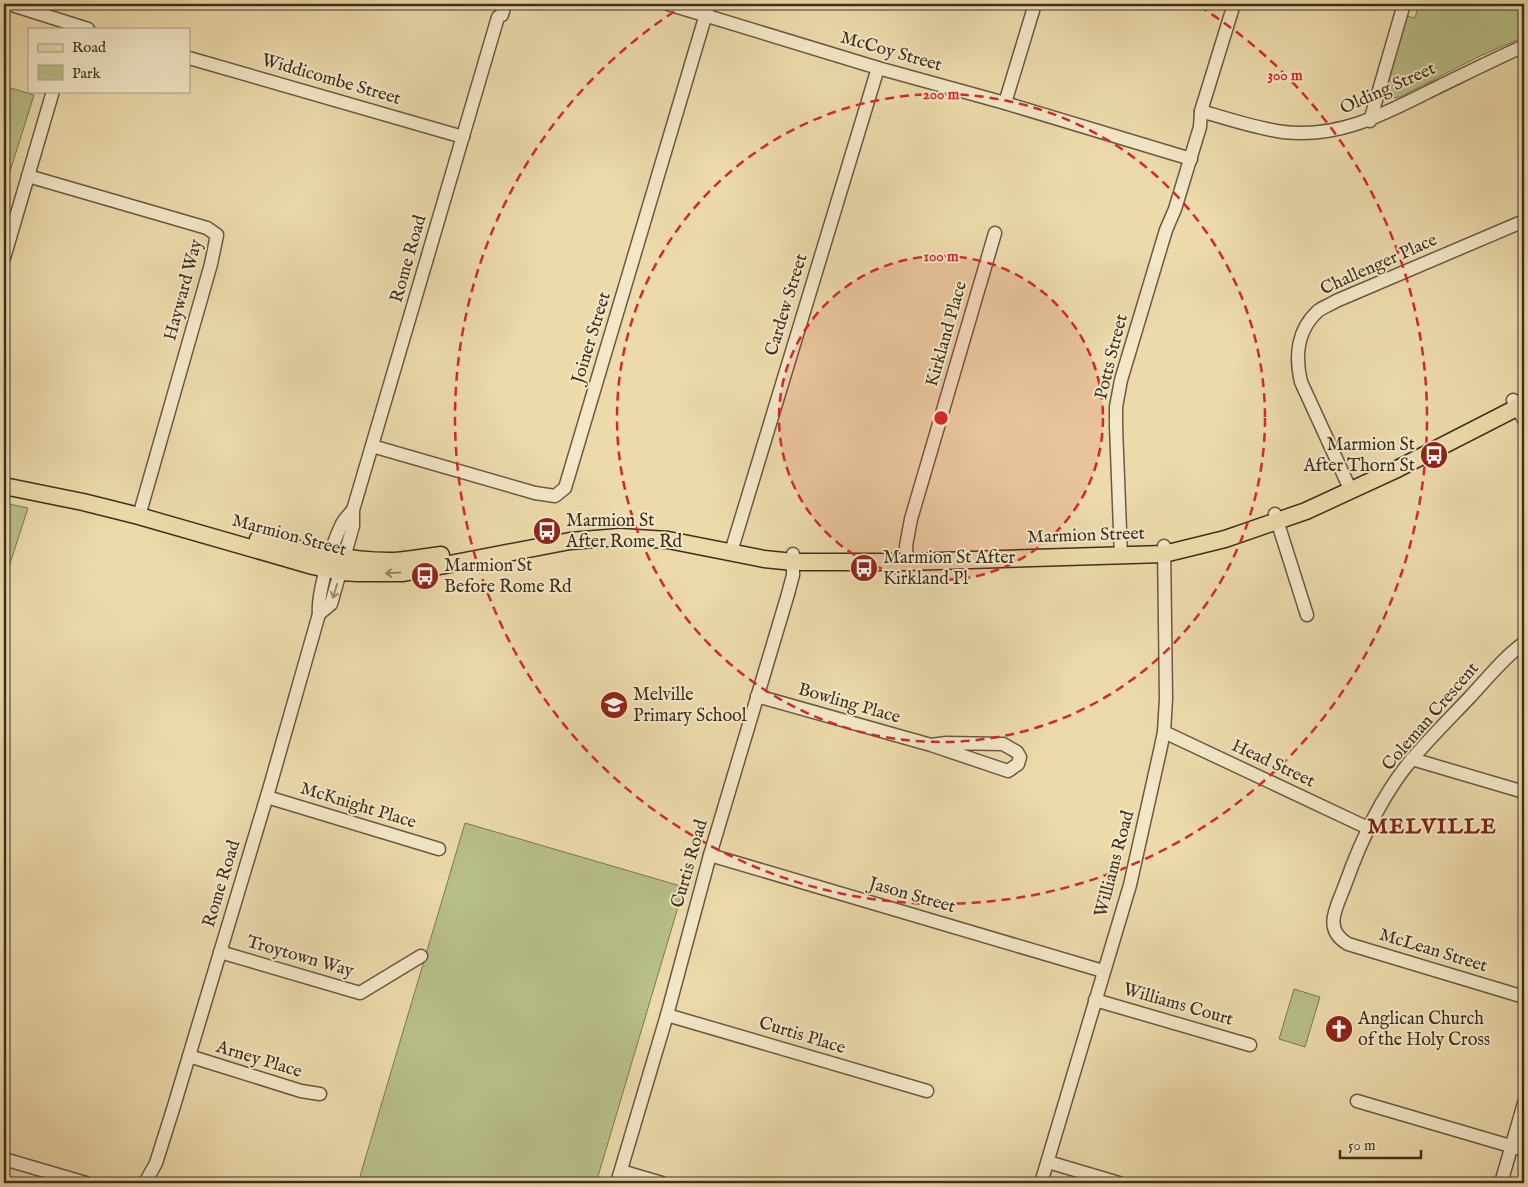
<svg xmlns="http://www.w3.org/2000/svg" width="1528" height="1187" font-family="'IM FELL English',serif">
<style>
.green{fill:#b8bf88;stroke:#7a7853}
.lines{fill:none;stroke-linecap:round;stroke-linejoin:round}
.minor-casing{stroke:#695a41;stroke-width:15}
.major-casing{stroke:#3d301e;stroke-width:19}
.minor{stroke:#f3e7c8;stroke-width:12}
.major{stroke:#ecdaab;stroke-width:16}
.oneway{stroke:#948564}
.oneway2{stroke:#988c73}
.ring{fill:none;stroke:#d62828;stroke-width:2.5;stroke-dasharray:9 6}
.labels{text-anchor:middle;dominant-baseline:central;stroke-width:4;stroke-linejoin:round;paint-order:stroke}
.street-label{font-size:18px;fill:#3d301e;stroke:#f3e7c8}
.poi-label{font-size:18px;fill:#3d301e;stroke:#f3e7c8;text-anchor:start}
.district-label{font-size:22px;font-weight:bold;letter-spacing:1px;fill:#7a1f14;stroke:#f3e7c8}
.centre{fill:#d62828;stroke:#f3e7c8;stroke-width:2.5}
.ring-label{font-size:15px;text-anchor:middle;font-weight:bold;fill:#d62828;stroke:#f3e7c8;stroke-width:4;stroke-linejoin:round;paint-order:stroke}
</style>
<rect width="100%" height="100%" fill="#ecdaab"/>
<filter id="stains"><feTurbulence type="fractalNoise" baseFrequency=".004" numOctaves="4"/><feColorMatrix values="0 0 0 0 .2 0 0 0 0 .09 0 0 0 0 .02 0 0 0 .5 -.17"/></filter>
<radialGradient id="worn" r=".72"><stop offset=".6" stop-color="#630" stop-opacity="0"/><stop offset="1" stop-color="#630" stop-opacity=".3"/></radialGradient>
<!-- green -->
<g class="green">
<path d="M1419 4H1524V37L1480 56 1400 97 1395 98 1390 94 1386 95 1385 90 1406 16 1415 18Z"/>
<path d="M4 86 34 95 7 181 4 180Z"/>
<path d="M4 503 28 508 4 582Z"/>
<path d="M465 823 684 887 596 1183H358Z"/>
<path d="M1294 989 1320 997 1305 1047 1279 1039Z"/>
</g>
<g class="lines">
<defs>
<g id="minor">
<path d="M9 4 88 29"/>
<path d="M668 4 878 68 1005 103 1191 159"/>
<path d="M189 58 463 137"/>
<path d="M1005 103 1035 4"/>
<path d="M1201 111C1228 119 1255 128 1283 132 1341 139 1388 112 1438 87 1467 73 1495 59 1524 46"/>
<path d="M1370 121 1404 4"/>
<path d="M28 176 207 228 217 235 211 264 139 516"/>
<path d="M4 258 53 91"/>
<path d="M1513 400 1524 420"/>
<path d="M372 446 535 493 555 496 565 488 709 4"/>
<path d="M1351 491 1301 382C1295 357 1297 330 1318 311 1323 307 1330 305 1336 301L1524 221"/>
<path d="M1275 514 1307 615"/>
<path d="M731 552 878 68"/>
<path d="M1121 556 1116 426V407L1121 380 1166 230 1175 209 1200 127 1201 111 1234 4"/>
<path d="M907 562 906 546 911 519 995 233"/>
<path d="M319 614 331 604 353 526V510L498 17 502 15 505 4"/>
<path d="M1524 643C1504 657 1487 679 1470 697 1451 717 1431 737 1413 758 1382 794 1361 840 1345 885 1337 907 1322 929 1348 944L1524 997"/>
<path d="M757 696 931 745 1008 771 1018 764 1020 757 1017 752 1003 744 946 743 931 745"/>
<path d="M1164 732 1368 828"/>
<path d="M1412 759 1524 792"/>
<path d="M267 797 439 849"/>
<path d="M710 855 1103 971"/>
<path d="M220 952 360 993 421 956"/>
<path d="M1095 1000 1250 1045"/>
<path d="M667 1015 927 1091"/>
<path d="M189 1056 301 1091 320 1094"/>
<path d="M1357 1101 1524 1150"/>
<path d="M4 1159 86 1183"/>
<path d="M1048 1162 1119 1183"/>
<path d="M621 1171 662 1183"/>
<path d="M145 1183 156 1163 174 1106 270 786 319 614C317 594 332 544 341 526 343 520 349 515 353 510"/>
<path d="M617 1183 667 1015 710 855 788 594 793 575V554"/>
<path d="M1041 1183 1130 885 1160 751 1164 732 1166 699 1164 546"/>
<path d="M1501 1183 1524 1103"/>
</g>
<g id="major">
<path d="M4 486 83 502 139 516 313 566 340 572 357 573H403L570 541 620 537 668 540 764 559 794 562H907L1164 554 1225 539 1306 511 1397 469 1524 404"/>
<path d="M258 539C302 550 349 562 395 561 410 560 425 557 441 555"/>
</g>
</defs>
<!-- minor casing -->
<use href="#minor" class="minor-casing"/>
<!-- major casing -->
<use href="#major" class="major-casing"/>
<!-- minor -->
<use href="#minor" class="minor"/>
<!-- major -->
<use href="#major" class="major"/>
</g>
<!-- one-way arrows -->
<defs><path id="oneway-shaft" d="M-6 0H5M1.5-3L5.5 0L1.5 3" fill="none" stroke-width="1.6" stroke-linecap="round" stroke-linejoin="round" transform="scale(1.25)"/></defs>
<use class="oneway" href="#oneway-shaft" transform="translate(393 573) rotate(177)"/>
<use class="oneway2" href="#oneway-shaft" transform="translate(335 591) rotate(107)"/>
<!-- distance rings -->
<circle cx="941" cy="418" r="162" fill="#d62828" fill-opacity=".12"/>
<g class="ring">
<circle cx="941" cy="418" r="162"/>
<circle cx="941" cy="418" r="324"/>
<path d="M1199 6A486 486 0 1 1 683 6"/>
</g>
<!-- icons -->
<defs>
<symbol id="bus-disc" viewBox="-11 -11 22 22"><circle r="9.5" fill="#8f2418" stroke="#f3e7c8"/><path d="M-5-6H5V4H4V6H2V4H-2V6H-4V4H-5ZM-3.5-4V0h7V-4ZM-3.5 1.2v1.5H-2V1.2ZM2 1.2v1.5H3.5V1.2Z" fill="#fff"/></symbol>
<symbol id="school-disc" viewBox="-11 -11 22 22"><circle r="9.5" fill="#8f2418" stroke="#f3e7c8"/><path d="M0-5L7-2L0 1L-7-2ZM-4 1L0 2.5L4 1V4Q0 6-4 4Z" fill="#fff"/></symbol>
<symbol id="church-disc" viewBox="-11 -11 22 22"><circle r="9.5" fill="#8f2418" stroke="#f3e7c8"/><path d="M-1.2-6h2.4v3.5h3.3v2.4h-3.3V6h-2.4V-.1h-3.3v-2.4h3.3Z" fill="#fff"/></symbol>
</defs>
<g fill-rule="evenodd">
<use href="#bus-disc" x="1418" y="439" width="32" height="32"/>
<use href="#bus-disc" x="531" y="515" width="32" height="32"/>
<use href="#bus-disc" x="848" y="552" width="32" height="32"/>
<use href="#bus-disc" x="409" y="560" width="32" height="32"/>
<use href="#school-disc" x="598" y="689" width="32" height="32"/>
<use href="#church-disc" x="1323" y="1013" width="32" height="32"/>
</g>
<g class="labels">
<!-- street labels -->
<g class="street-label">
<text transform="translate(891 52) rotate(16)">McCoy Street</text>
<text transform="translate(331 80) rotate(16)">Widdicombe Street</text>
<text transform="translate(1388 89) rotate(-24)">Olding Street</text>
<text transform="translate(409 259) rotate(-74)">Rome Road</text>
<text transform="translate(1379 265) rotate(-24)">Challenger Place</text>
<text transform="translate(184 290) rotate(-75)">Hayward Way</text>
<text transform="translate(787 305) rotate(-73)">Cardew Street</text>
<text transform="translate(947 334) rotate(-74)">Kirkland Place</text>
<text transform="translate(592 338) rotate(-73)">Joiner Street</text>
<text transform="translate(1112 357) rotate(-76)">Potts Street</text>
<text transform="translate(289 536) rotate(15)">Marmion Street</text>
<text transform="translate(1086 536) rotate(-2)">Marmion Street</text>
<text transform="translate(849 704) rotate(16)">Bowling Place</text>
<text transform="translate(1431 717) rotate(-49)">Coleman Crescent</text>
<text transform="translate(1273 764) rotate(25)">Head Street</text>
<text transform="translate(358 806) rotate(17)">McKnight Place</text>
<text transform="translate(690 864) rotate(-74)">Curtis Road</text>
<text transform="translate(1115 864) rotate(-75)">Williams Road</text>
<text transform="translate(222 884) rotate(-73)">Rome Road</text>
<text transform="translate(912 896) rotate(16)">Jason Street</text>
<text transform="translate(1433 951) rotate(17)">McLean Street</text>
<text transform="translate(300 957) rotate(16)">Troytown Way</text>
<text transform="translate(1178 1005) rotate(16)">Williams Court</text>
<text transform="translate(802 1036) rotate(17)">Curtis Place</text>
<text transform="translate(259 1060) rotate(17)">Arney Place</text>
</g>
<!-- poi labels -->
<g class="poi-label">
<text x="1415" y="445" text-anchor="end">Marmion St<tspan x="1415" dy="21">After Thorn St</tspan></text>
<text x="566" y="521">Marmion St<tspan x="566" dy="21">After Rome Rd</tspan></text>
<text x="883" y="558">Marmion St After<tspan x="883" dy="21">Kirkland Pl</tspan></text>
<text x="444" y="566">Marmion St<tspan x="444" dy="21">Before Rome Rd</tspan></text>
<text x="633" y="695">Melville<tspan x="633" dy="21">Primary School</tspan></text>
<text x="1358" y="1019">Anglican Church<tspan x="1358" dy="21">of the Holy Cross</tspan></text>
</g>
<!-- district labels -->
<g class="district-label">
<text x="1432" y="827">MELVILLE</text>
</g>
</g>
<circle cx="941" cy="418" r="8" class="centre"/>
<g class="ring-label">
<text x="1285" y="80">300 m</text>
<text x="941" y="99">200 m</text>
<text x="941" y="261">100 m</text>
</g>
<!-- margin -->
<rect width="1528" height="1187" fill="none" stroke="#ecdaab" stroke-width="20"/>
<rect x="5" y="5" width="1518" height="1177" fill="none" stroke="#3d301e" stroke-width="2.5"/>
<rect x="10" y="10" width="1508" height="1167" fill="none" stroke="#3d301e"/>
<!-- legend -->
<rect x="28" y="28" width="162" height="65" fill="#f3e7c8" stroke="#aa9e84"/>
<rect x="38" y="44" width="25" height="8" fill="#ecdaab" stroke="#aa9e84"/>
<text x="72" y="52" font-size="15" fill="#3d301e">Road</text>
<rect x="38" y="65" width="25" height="15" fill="#b8bf88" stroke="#aa9e84"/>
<text x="72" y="78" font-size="15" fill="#3d301e">Park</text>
<!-- scale -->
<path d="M1340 1150v8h81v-8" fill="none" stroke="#3d301e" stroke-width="2.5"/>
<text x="1348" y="1150" font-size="15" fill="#3d301e" stroke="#f3e7c8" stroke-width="4" paint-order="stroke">50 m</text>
<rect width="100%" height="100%" filter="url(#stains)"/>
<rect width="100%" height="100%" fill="url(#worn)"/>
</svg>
